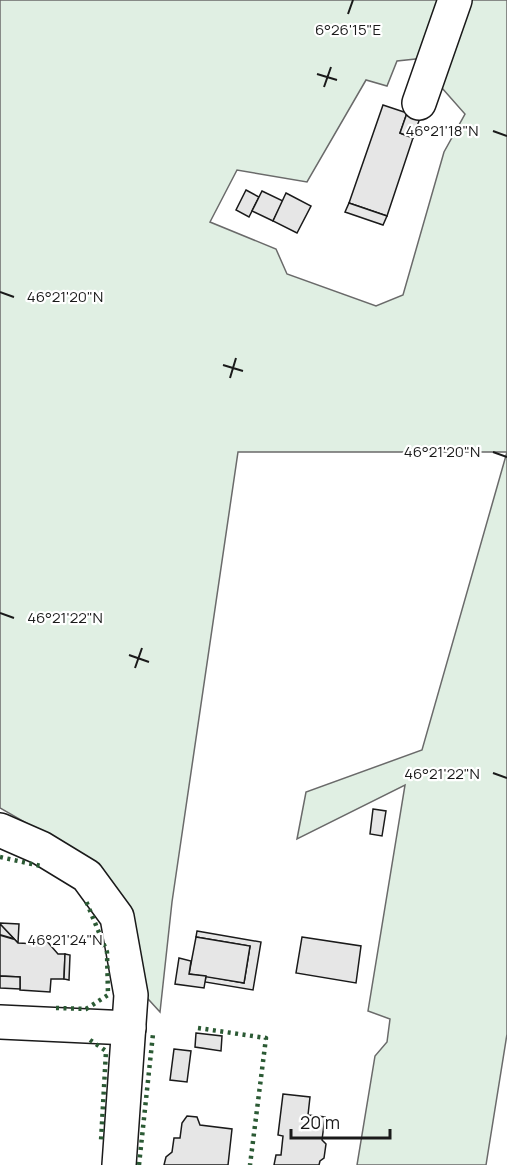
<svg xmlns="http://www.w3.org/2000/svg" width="507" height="1165" font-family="Manrope,sans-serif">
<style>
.green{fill:#e0efe3;stroke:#6a6a6a;stroke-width:1.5}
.building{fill:#e6e6e6;stroke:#1a1a1a;stroke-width:1.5}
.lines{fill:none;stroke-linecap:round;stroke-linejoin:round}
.minor-casing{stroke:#1a1a1a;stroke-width:36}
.minor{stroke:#fff;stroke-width:33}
.hedge{stroke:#2b5a34;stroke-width:4.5;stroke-dasharray:3 4.5;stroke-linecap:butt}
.ticks{fill:none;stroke:#1a1a1a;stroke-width:2}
.ticks-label{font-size:15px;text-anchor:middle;fill:#1a1a1a;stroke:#fff;stroke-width:4.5;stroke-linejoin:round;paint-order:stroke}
</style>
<rect width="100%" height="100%" fill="#fff"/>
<!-- green -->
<path class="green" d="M0 0H445L425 58 397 61 387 86 366 80 307 182 237 170 210 222 276 249 287 274 376 306 403 295 444 152 465 114 442 88 451 23 459 0H507V1034L486 1165H357L375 1056 387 1042 390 1019 368 1011 405 785 297 839 306 792 422 750 507 452H238L172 902 160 1012 139 989 80 854 0 808Z"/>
<!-- building -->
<g class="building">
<path d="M383 105 407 113 400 133 413 138 387 216 349 203Z"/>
<path d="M407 113 420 118 413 138 400 133Z"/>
<path d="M246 190 259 197 249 217 236 210Z"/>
<path d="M262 191 283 201 273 221 252 211Z"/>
<path d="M286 193 311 206 297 233 273 221Z"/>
<path d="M349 203 387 216 383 225 345 212Z"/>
<path d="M373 809 386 811 382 836 370 834Z"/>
<path d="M0 923 19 924 18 943 0 924Z"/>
<path d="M0 924 18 943 38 944V938L45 939 58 954H65L64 979H51L50 992 20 990V977L0 976Z"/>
<path d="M197 931 261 942 253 990 205 982 206 976 244 983 250 946 196 937Z"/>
<path d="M196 937 250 946 244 983 189 974Z"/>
<path d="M302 937 361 946 356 983 296 973Z"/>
<path d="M65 954 70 955 69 980 64 979Z"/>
<path d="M179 958 191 961 189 974 206 976 204 988 175 984Z"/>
<path d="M0 976 20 977V989L0 988Z"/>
<path d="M196 1033 222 1036 221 1051 195 1047Z"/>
<path d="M174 1049 191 1051 187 1082 170 1080Z"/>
<path d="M283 1094 310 1097 308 1115 325 1117 322 1140 326 1144 324 1158 320 1161 319 1165H274L276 1155H281L283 1136 278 1135Z"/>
<path d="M187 1116 197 1117 200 1125 232 1129 228 1165H164L166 1157 172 1152 174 1138H180L182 1123Z"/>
</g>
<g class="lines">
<defs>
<g id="minor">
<path d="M419 103 455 0"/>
<path d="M0 830 41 848 87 876 117 917 131 995 119 1165"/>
<path d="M0 1022 129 1028"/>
</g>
</defs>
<!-- minor casing -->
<use href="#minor" class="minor-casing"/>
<!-- minor -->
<use href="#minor" class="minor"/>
<!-- hedge -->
<g class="hedge">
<path d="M0 857 41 866"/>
<path d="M56 1008 86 1009 108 995 107 952 86 901"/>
<path d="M198 1028 266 1038 250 1165"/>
<path d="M90 1040 106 1051 101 1141"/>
<path d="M139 1165 153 1034"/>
</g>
</g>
<!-- ticks -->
<path class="ticks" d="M348 14 353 0M317 74 337 80M324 87 331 67M493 131 507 136M0 292 14 297M223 365 243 371M230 378 236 358M493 452 507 457M0 613 14 618M129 655 149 662M135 668 142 648M493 773 507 778M0 935 14 939"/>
<g class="ticks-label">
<text x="348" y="35">6°26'15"E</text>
<text x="442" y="136">46°21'18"N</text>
<text x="65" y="302">46°21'20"N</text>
<text x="442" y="457">46°21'20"N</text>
<text x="65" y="623">46°21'22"N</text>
<text x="442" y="779">46°21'22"N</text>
<text x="65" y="945">46°21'24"N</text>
</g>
<!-- scale -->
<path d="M291 1129v9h99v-9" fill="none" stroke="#1a1a1a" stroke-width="3"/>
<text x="300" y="1129" font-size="18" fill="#1a1a1a" stroke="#ffffff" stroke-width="4.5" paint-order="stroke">20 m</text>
</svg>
